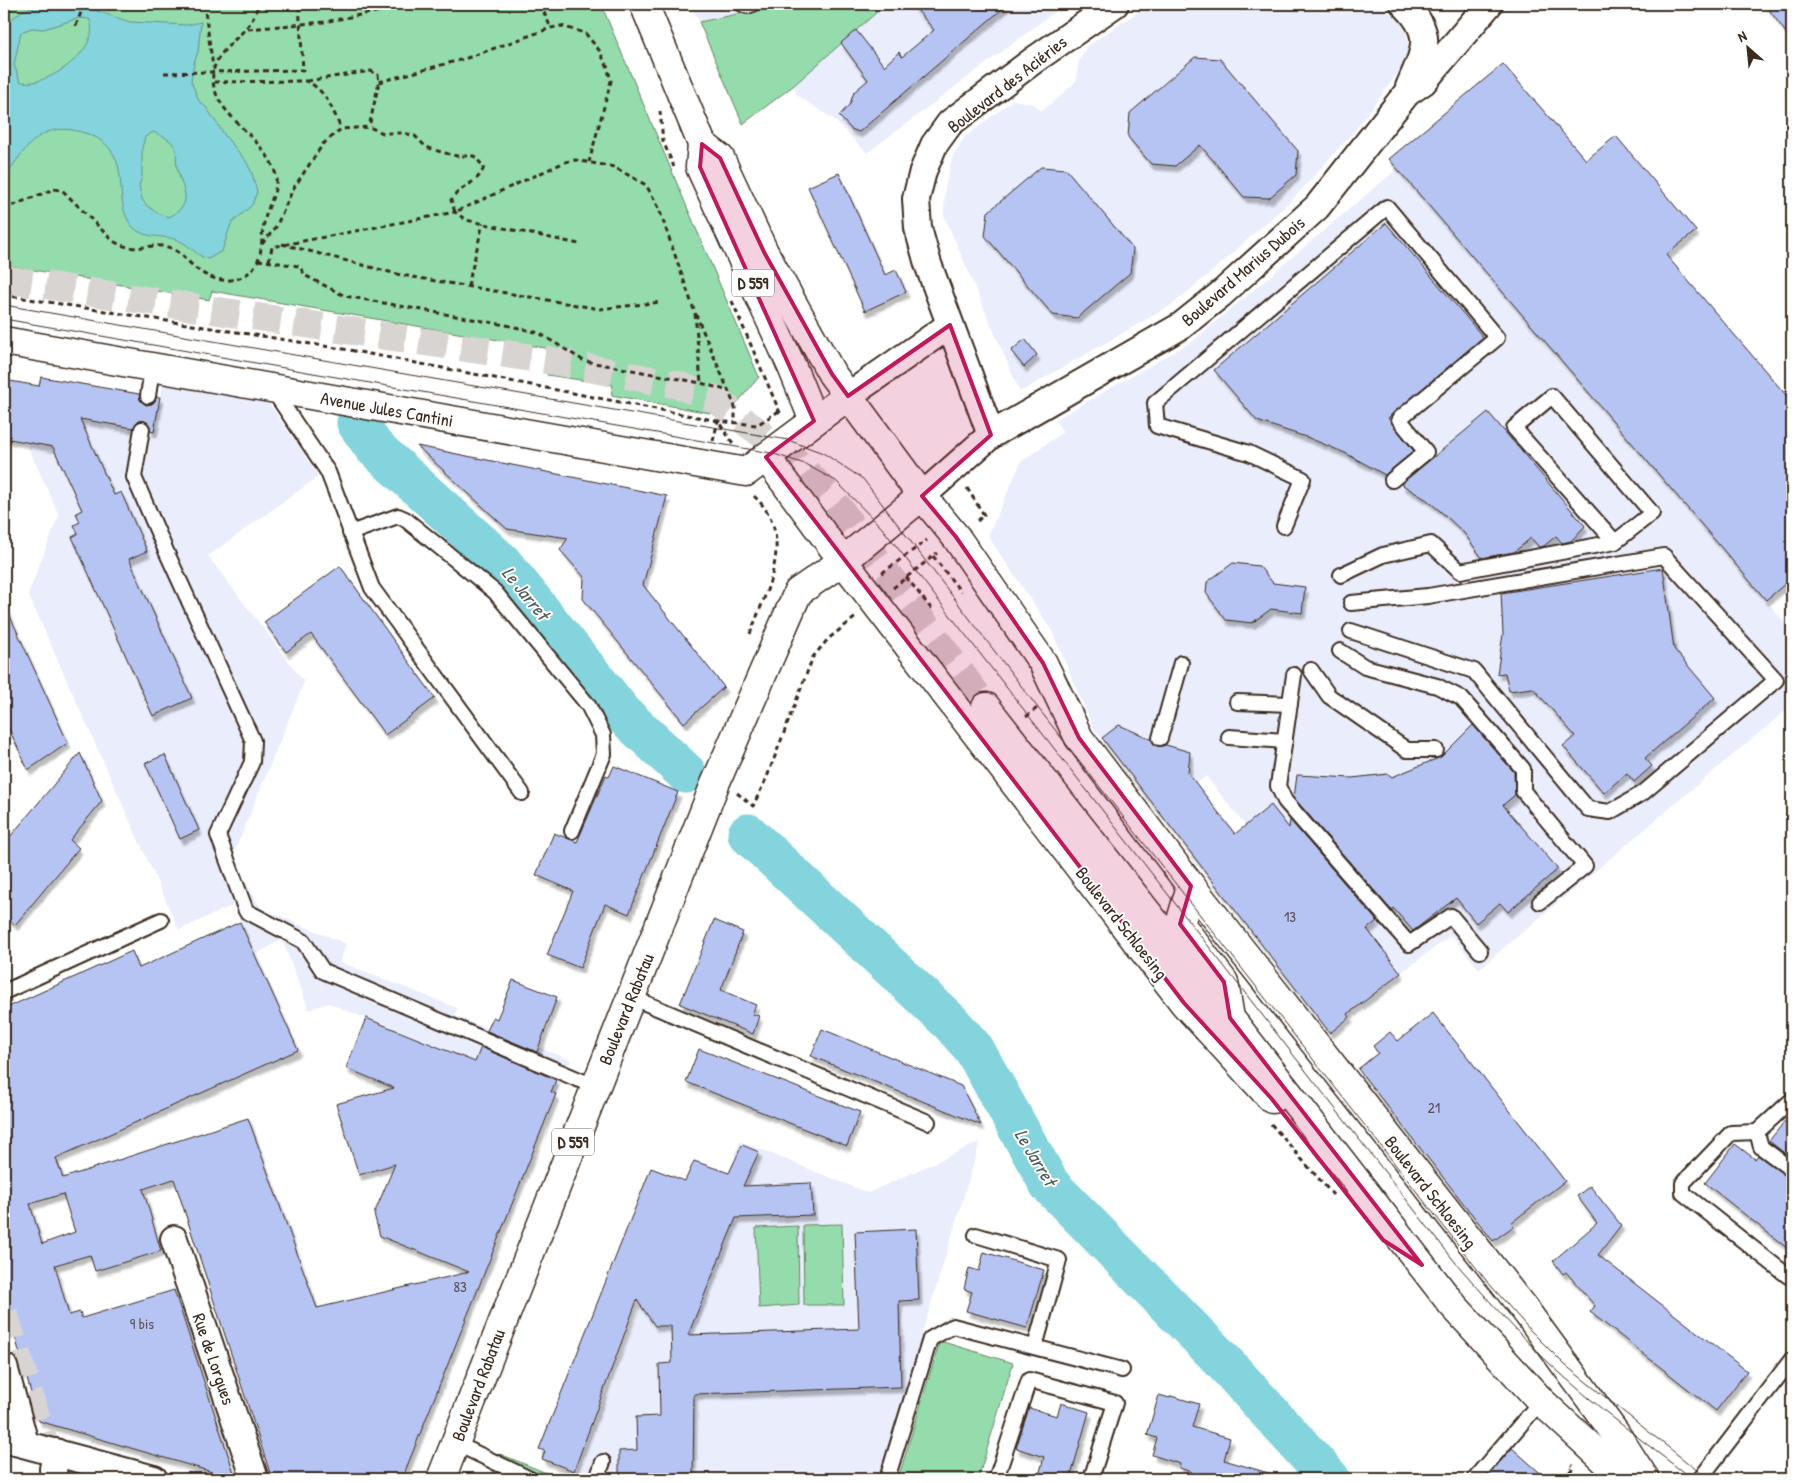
<svg xmlns="http://www.w3.org/2000/svg" width="1796" height="1483" font-family="'Patrick Hand',sans-serif">
<style>
.built{fill:#e9edfc}
.green{fill:#94dcab;stroke:#688364}
.water{fill:#83d4dc;stroke:#669090;fill-rule:evenodd}
.lines{fill:none;stroke-linecap:round;stroke-linejoin:round}
.river{stroke:#83d4dc;stroke-width:41}
.building{fill:#b6c4f4;stroke:#3b2a1e;fill-rule:evenodd;filter:url(#shadow)}
.highway-tunnel{stroke:#d8d4d2;stroke-width:28;stroke-dasharray:28 14;stroke-linecap:butt}
.lane-casing{stroke:#3b2a1e;stroke-width:18}
.street-casing{stroke:#3b2a1e;stroke-width:30}
.secondary-casing{stroke:#3b2a1e;stroke-width:31}
.primary-casing{stroke:#3b2a1e;stroke-width:31}
.highway-casing{stroke:#3b2a1e;stroke-width:31}
.path{stroke:#3b2a1e;stroke-width:3;stroke-dasharray:5 4;stroke-linecap:butt}
.lane{stroke:#fff;stroke-width:14}
.street{stroke:#fff;stroke-width:26}
.secondary{stroke:#fff;stroke-width:28}
.primary{stroke:#fff;stroke-width:28}
.highway{stroke:#fff;stroke-width:28}
.tram{stroke:#3b2a1e;stroke-width:1}
.marked{fill:#c2185b;fill-opacity:0.2;stroke:#c2185b;stroke-width:4;stroke-linejoin:round}
.labels{text-anchor:middle;dominant-baseline:central;stroke-width:4;stroke-linejoin:round;paint-order:stroke}
.number-label{font-size:15px;fill:#5a5054}
.shield{fill:#fff;stroke:#766a62;stroke-width:1}
.shield-label{font-size:16px;font-weight:bold;fill:#3b2a1e}
.street-label{font-size:18px;fill:#3b2a1e;stroke:#fff}
.water-label{font-size:19px;font-style:italic;fill:#515d57;stroke:#fff}
</style>
<defs>
<filter id="shadow"><feDropShadow dx="3" dy="5.5" stdDeviation="1" flood-color="#0004"/></filter>
</defs>
<rect width="100%" height="100%" fill="#fff"/>
<filter id="ink" filterUnits="userSpaceOnUse"><feTurbulence type="fractalNoise" baseFrequency=".02" numOctaves="2"/><feDisplacementMap in="SourceGraphic" scale="10" xChannelSelector="R" yChannelSelector="G"/><feConvolveMatrix kernelMatrix="1 2 1 2 8 2 1 2 1" color-interpolation-filters="sRGB"/></filter>
<g filter="url(#ink)">
<!-- built -->
<g class="built">
<path d="M691 4H786L699 22Z"/>
<path d="M886 4H1065L867 153 833 119 797 95 793 86Z"/>
<path d="M1150 4H1349L1384 8 1398 18 1407 34 1409 52 1401 69 1355 130 1297 195 1216 268 1173 304 1020 392 944 215 945 188 953 155 965 137 1013 100 1031 103 1041 111 1060 97 1077 80 1078 64 1086 47Z"/>
<path d="M1397 169 1792 631V705L1479 969 1451 935 1401 973 1271 805 1245 825 1206 776 1177 797 1178 800 1160 815 1093 727 1051 629 988 536 1021 462 1063 432 1055 420 1193 341Z"/>
<path d="M41 377 160 397 163 384 268 402 319 476 208 556 304 682 232 858 261 908 346 944 340 962 457 1008 455 1016 571 1060 556 1094 328 1003 309 1010 282 939 255 955 233 905 179 930 28 594 59 515 29 449Z"/>
<path d="M740 1141 868 1193 980 1142 878 1479H572L642 1302 743 1160 734 1155Z"/>
</g>
<!-- green -->
<g class="green">
<path d="M4 4H601L759 377 726 416 611 395 613 385 547 375 551 349 212 291 209 300 4 265Z"/>
<path d="M786 4H886L793 86 743 124 699 22Z"/>
<path d="M842 1224 844 1305H804L803 1225Z"/>
<path d="M798 1226 799 1305 759 1308 756 1228Z"/>
<path d="M940 1341 1013 1363 978 1479H898Z"/>
<path d="M500 1454 561 1479H491Z"/>
</g>
<!-- water -->
<path class="water" d="M42 4 82 6 130 22 187 25 201 22 198 52 194 63 191 81 199 101 206 107 226 137 246 161 252 173 257 192 252 205 231 224 222 251 208 259C196 256 191 246 180 241 165 234 145 240 133 227 117 210 124 183 117 162 112 148 102 139 88 134 41 118 28 145 4 178V25L22 11ZM79 18 89 19C105 48 42 91 20 81L14 65 21 32 32 28 44 29ZM153 132C160 135 168 138 173 144 179 151 175 159 177 167 181 190 197 202 169 217L157 213 146 205 142 199 139 186 142 177V148L145 137Z"/>
<g class="lines">
<!-- river -->
<g class="river">
<path d="M357 423 374 447 502 563 623 714 686 773"/>
<path d="M748 834 950 1022 974 1049 1050 1185 1221 1359 1330 1479"/>
</g>
</g>
<!-- building -->
<g class="building">
<path d="M912 4H1008L859 132 851 129 839 116 850 104 854 92 868 80 841 43 856 30 884 66 899 52 902 57 934 30Z"/>
<path d="M1765 4H1792V41Z"/>
<path d="M1195 57 1220 59 1298 151 1296 175 1269 198 1244 197 1200 145 1175 166 1151 164 1128 137 1130 113Z"/>
<path d="M1503 64 1586 160 1616 136 1696 231 1666 255 1792 402V578L1766 600 1389 159Z"/>
<path d="M1041 167 1066 169 1133 249 1130 273 1077 318 1053 315 985 236 988 212Z"/>
<path d="M839 173 885 275 896 270 906 292 865 311 808 187Z"/>
<path d="M1386 223 1483 337 1388 418 1414 451 1385 475 1345 453 1309 438 1257 421 1214 370Z"/>
<path d="M1025 339 1037 355 1024 367 1011 351Z"/>
<path d="M41 377 139 394 140 400 146 405 152 404 157 397H160L154 432 150 431V426L144 421H138L133 428 80 419 114 495 121 492 147 551 129 559 192 698 153 716 72 537 78 534 74 525 80 522 76 513 82 510 53 447 4 438V380L39 386Z"/>
<path d="M1488 412 1585 526 1571 541 1562 543 1556 536 1544 546 1539 547 1531 538 1514 552 1482 558 1464 533 1446 516 1427 500 1401 484Z"/>
<path d="M417 446 667 496 643 585 724 687 684 723 583 599 584 577 560 550 568 538 507 529Z"/>
<path d="M1233 563 1259 566 1273 583 1305 587 1302 613 1271 609 1252 623 1226 620 1206 593 1207 582Z"/>
<path d="M340 566 435 698 385 735 311 634 286 652 264 622Z"/>
<path d="M1663 568 1674 649 1715 698 1645 758 1652 766 1634 782 1627 773 1604 793 1563 746 1575 736 1533 688 1509 691 1505 673 1497 674 1503 634 1501 593Z"/>
<path d="M4 603 68 743 28 770 4 718Z"/>
<path d="M1119 725 1151 739 1157 746 1166 745 1190 752 1188 773 1235 834 1271 805 1289 828 1290 820 1377 921 1367 929 1401 973 1348 1014 1350 1017 1330 1033 1102 738Z"/>
<path d="M1473 725 1514 772 1515 795 1503 805 1558 869 1508 912 1500 903 1476 923 1456 898 1413 931 1393 908 1391 910 1294 798 1297 775 1352 778 1388 774 1392 777 1441 757Z"/>
<path d="M80 753 102 801 70 840 79 848 15 925 4 915V844Z"/>
<path d="M165 755 199 830 180 839 145 763Z"/>
<path d="M614 766 678 792 629 914 605 904 580 968 547 955 573 891 536 875 554 833 577 842 606 775 609 777Z"/>
<path d="M714 920 743 932 721 990 756 1005 752 1014 759 1016 753 1034 680 1004Z"/>
<path d="M240 922 298 1050 56 1158 63 1178 248 1118 317 1308 469 1272 380 1236 374 1214 395 1164 359 1175 336 1104 394 1088 346 1068 366 1018 475 1062 481 1047 556 1080 551 1092 556 1094 402 1479H272L174 1179 143 1189 161 1251 95 1271 90 1255 55 1265 69 1315 80 1312 82 1318 174 1290 236 1479 39 1421 4 1298V1009L132 951 139 968ZM63 1194 75 1232 42 1244 30 1204Z"/>
<path d="M513 980 557 997 537 1052 487 1031 493 1017 497 1019Z"/>
<path d="M1433 1013 1565 1181 1511 1223 1514 1226 1493 1241 1358 1069 1378 1053 1373 1046 1390 1032 1398 1041Z"/>
<path d="M822 1029 961 1086 981 1125 811 1056Z"/>
<path d="M699 1049 860 1112 847 1146 686 1082Z"/>
<path d="M1792 1112V1159L1769 1141Z"/>
<path d="M1735 1144 1755 1159 1758 1155 1787 1177 1792 1179V1252L1705 1183Z"/>
<path d="M742 1145 759 1152 743 1186 811 1183 813 1215 736 1218 688 1335 859 1329 855 1232 916 1229 919 1300 899 1301 901 1387 694 1394 693 1479H619V1451L637 1450 636 1417 660 1416 659 1364 672 1363 671 1326H655L637 1300 574 1471 542 1459 545 1451 539 1449 651 1168 685 1181 694 1161 729 1173Z"/>
<path d="M1590 1186 1621 1225 1598 1255 1747 1371 1716 1411 1590 1312 1595 1306 1566 1272 1563 1274 1553 1261 1597 1223 1577 1196Z"/>
<path d="M984 1252 1044 1270 1027 1328 966 1311 972 1292 964 1289 969 1268 979 1271Z"/>
<path d="M1159 1395 1170 1398 1171 1396 1199 1404 1192 1427 1230 1438 1224 1460 1272 1474 1271 1479H1190L1192 1472 1179 1468 1180 1464 1152 1455 1157 1438 1147 1435Z"/>
<path d="M1061 1403 1089 1412 1070 1479H1038L1044 1457 1016 1448 1029 1408 1057 1416Z"/>
<path d="M1512 1448 1547 1479H1485Z"/>
</g>
<g class="lines">
<!-- highway-tunnel -->
<g class="highway-tunnel">
<path d="M4 279 553 361 678 385 715 399 793 458 833 500 986 707"/>
<path d="M4 1313 53 1471"/>
</g>
<defs>
<g id="lane">
<path d="M742 4 747 6 753 4"/>
<path d="M273 390 328 472 372 588 522 793"/>
<path d="M148 396 152 369"/>
<path d="M142 429 134 477 166 551 253 741 252 762 218 835 246 911 303 941 323 971 596 1087"/>
<path d="M1284 526 1303 479 1249 453 1157 426 1155 403 1387 207 1497 338 1399 419 1426 452 1392 480"/>
<path d="M350 533 398 516 405 519 495 592 588 705 603 735 604 754 572 831"/>
<path d="M1341 575 1383 555 1431 544 1460 571 1615 542 1514 428 1552 396 1652 513 1615 542"/>
<path d="M1351 631 1474 671 1588 809 1610 812 1643 793 1776 680 1664 556 1428 596 1351 603"/>
<path d="M1340 651 1365 667 1437 686 1461 698 1523 769V791L1585 866 1540 902"/>
<path d="M1311 670 1329 696 1407 750H1436"/>
<path d="M1294 675 1278 786 1285 801 1409 944 1451 916 1480 951"/>
<path d="M1237 702 1290 704"/>
<path d="M1229 737 1285 741"/>
<path d="M1160 738 1181 663"/>
<path d="M4 992 161 920"/>
<path d="M631 997 928 1122"/>
<path d="M1792 1100 1757 1132 1761 1147 1792 1170"/>
<path d="M1757 1132 1731 1133 1683 1183V1193L1788 1276"/>
<path d="M976 1235 1059 1260 1035 1347"/>
<path d="M455 1443 530 1479"/>
<path d="M597 1479 603 1462"/>
<path d="M887 1479 930 1339 953 1326 1122 1370"/>
<path d="M996 1479 1029 1380 1115 1403 1091 1479"/>
<path d="M1474 1479 1541 1401"/>
<path d="M1700 1479 1792 1359"/>
</g>
<g id="street">
<path d="M1404 4C1436 35 1424 52 1409 87"/>
<path d="M848 396 950 325"/>
<path d="M991 435 928 264 918 228 916 199 923 171 934 145 950 123 1034 60 1115 4"/>
<path d="M922 496 991 435 1181 326 1221 294 1317 207 1407 93 1423 82 1489 4"/>
<path d="M174 1239 255 1479"/>
<path d="M4 1367 25 1443"/>
<path d="M4 1439 154 1479"/>
<path d="M54 1479 53 1469 56 1452"/>
</g>
<g id="secondary">
<path d="M4 341 746 472 766 457"/>
<path d="M922 496 956 537 1043 663 1079 738 1191 886 1180 924 1224 982 1230 1018 1451 1303 1541 1401 1625 1479"/>
<path d="M843 561 1184 1003 1272 1099"/>
<path d="M1191 886 1528 1314 1615 1433 1645 1479"/>
</g>
<g id="primary">
<path d="M644 4 702 144 700 167 792 367 814 421"/>
<path d="M843 561 766 457 848 396"/>
<path d="M441 1479 715 784 798 592 843 561 922 496 832 374 764 252 720 158 702 144"/>
</g>
<path id="highway" d="M986 707 1230 1018"/>
</defs>
<!-- lane casing -->
<use href="#lane" class="lane-casing"/>
<!-- street casing -->
<use href="#street" class="street-casing"/>
<!-- secondary casing -->
<use href="#secondary" class="secondary-casing"/>
<!-- primary casing -->
<use href="#primary" class="primary-casing"/>
<!-- highway casing -->
<use href="#highway" class="highway-casing"/>
<!-- path -->
<g class="path">
<path d="M136 4 168 6 186 4"/>
<path d="M204 4 213 67"/>
<path d="M540 4 551 28"/>
<path d="M76 26 84 4"/>
<path d="M248 29 324 22 416 4"/>
<path d="M164 73 303 70 299 4"/>
<path d="M307 81 371 71 378 75 379 82 369 127"/>
<path d="M214 82 306 81C326 90 333 110 341 129"/>
<path d="M379 82 467 58 551 28 561 26 585 33 599 50 607 66 611 81 589 162"/>
<path d="M660 111 663 141 674 167"/>
<path d="M4 209 54 189 62 190 113 241C137 255 147 242 168 247 180 250 188 263 198 270 217 285 247 285 258 260 263 248 261 235 264 223 267 205 280 190 275 172 265 138 218 118 213 82 209 47 253 37 258 4"/>
<path d="M262 244 276 227 293 189 323 144 341 129 369 127 383 133H404L415 136 426 147 441 152 457 156H474L484 167C479 183 460 186 451 200L455 212 565 162 575 160 614 167 646 185 658 206 694 310 729 392 735 407V423"/>
<path d="M282 244 401 275 600 309 661 302"/>
<path d="M258 260 299 266 306 276 345 296 511 326 539 333 584 361 701 383 729 391"/>
<path d="M269 261 272 247 455 212 466 220 579 244"/>
<path d="M468 286 483 223"/>
<path d="M4 295 349 350 718 421 734 445"/>
<path d="M732 301 781 415"/>
<path d="M695 313 701 383"/>
<path d="M713 441 718 421 757 425 779 411"/>
<path d="M967 488 984 515 975 523"/>
<path d="M933 556 961 592"/>
<path d="M882 573 927 540"/>
<path d="M906 577 934 612"/>
<path d="M893 588 937 553"/>
<path d="M750 634C767 589 797 536 754 496"/>
<path d="M1026 717 1037 708"/>
<path d="M737 793 753 806 767 777 813 657 828 639 857 616"/>
<path d="M1271 1124 1333 1195"/>
<path d="M1563 1479 1574 1467 1572 1465"/>
</g>
<!-- lane -->
<use href="#lane" class="lane"/>
<!-- street -->
<use href="#street" class="street"/>
<!-- secondary -->
<use href="#secondary" class="secondary"/>
<!-- primary -->
<use href="#primary" class="primary"/>
<!-- highway -->
<use href="#highway" class="highway"/>
<!-- tram -->
<g class="tram">
<path d="M4 305 788 440 823 453 863 479 1038 708 1485 1279 1530 1330 1565 1365 1708 1479"/>
<path d="M4 319 771 453 805 464 836 481 882 528 1455 1262C1485 1296 1515 1331 1549 1363 1594 1405 1643 1441 1692 1479"/>
</g>
</g>
</g>
<!-- marked area -->
<path class="marked" d="M702 144 720 158 764 252 832 374 848 396 950 325 991 435 922 496 956 537 1043 663 1079 738 1191 886 1180 924 1224 982 1230 1018 1422 1265 1383 1240 1271 1098 1184 1003 766 457 814 421 700 167Z"/>
<g class="labels">
<!-- number labels -->
<g class="number-label">
<text x="1290" y="916">13</text>
<text x="1434" y="1107">21</text>
<text x="460" y="1286">83</text>
<text x="142" y="1323">9 bis</text>
</g>
<!-- shield labels -->
<g class="shield">
<rect x="732" y="269.5" width="42" height="27" rx="4"/>
<rect x="552" y="1128.5" width="42" height="27" rx="4"/>
</g>
<g class="shield-label">
<text x="753" y="283">D 559</text>
<text x="573" y="1142">D 559</text>
</g>
<!-- street labels -->
<g class="street-label">
<text transform="translate(1007 84) rotate(-38)">Boulevard des Aciéries</text>
<text transform="translate(1243 271) rotate(-41)">Boulevard Marius Dubois</text>
<text transform="translate(387 409) rotate(10)">Avenue Jules Cantini</text>
<text transform="translate(1122 923) rotate(52)">Boulevard Schloesing</text>
<text transform="translate(626 1009) rotate(-68)">Boulevard Rabatau</text>
<text transform="translate(1431 1192) rotate(52)">Boulevard Schloesing</text>
<text transform="translate(214 1359) rotate(71)">Rue de Lorgues</text>
<text transform="translate(478 1385) rotate(-69)">Boulevard Rabatau</text>
</g>
<!-- water labels -->
<g class="water-label">
<text transform="translate(526 593) rotate(51)">Le Jarret</text>
<text transform="translate(1036 1157) rotate(59)">Le Jarret</text>
</g>
</g>
<!-- margin -->
<rect width="1796" height="1483" fill="none" stroke="#fff" stroke-width="20"/>
<rect x="10" y="10" width="1776" height="1463" fill="none" stroke="#3b2a1e" stroke-width="2" filter="url(#ink)"/>
<!-- north arrow -->
<g transform="translate(1748 48) rotate(333)" stroke="#ffffff" stroke-width="4" paint-order="stroke">
<path d="M0-4L9 19L0 12L-9 19Z" fill="#3b2a1e"/>
<text y="-8" font-size="14" font-weight="bold" text-anchor="middle" fill="#3b2a1e">N</text>
</g>
</svg>
